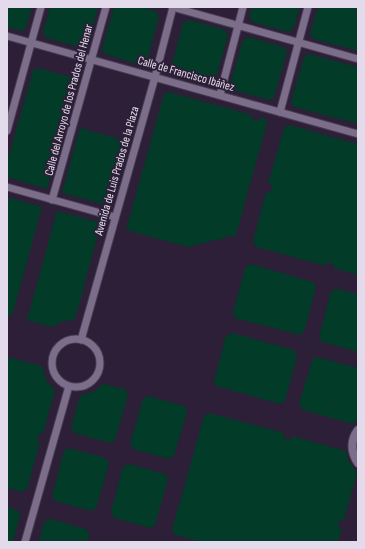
<svg xmlns="http://www.w3.org/2000/svg" width="365" height="549" font-family="'Sofia Sans Condensed',sans-serif">
<style>
.green{fill:#023b28}
.lines{fill:none;stroke-linecap:round;stroke-linejoin:round}
.minor-casing{stroke:#463b4f;stroke-width:9}
.tertiary-casing{stroke:#463b4f;stroke-width:10}
.minor{stroke:#7c6e8a;stroke-width:7}
.tertiary{stroke:#7c6e8a;stroke-width:8}
.labels{text-anchor:middle;dominant-baseline:central;stroke-width:4;stroke-linejoin:round;paint-order:stroke}
.street-label{font-size:12px;fill:#e3dbeb;stroke:#2c1f37}
</style>
<rect width="100%" height="100%" fill="#2c1f37"/>
<!-- green -->
<g class="green">
<path d="M7 7H32L26 28 21 31 7 27Z"/>
<path d="M50 7H98L88 45 82 48 46 38 43 32Z"/>
<path d="M114 7H141L156 11 159 17 147 61 141 65 105 54 102 49Z"/>
<path d="M252 7H300L293 29 288 32 252 22 249 16Z"/>
<path d="M318 7H358V51L313 39 310 34Z"/>
<path d="M189 20 225 30 228 36 215 81 210 83 174 73 171 68 183 23Z"/>
<path d="M248 37 284 47 287 52 274 97 269 100 233 90 230 85 243 40Z"/>
<path d="M309 54 358 67V124L294 107 291 102 304 57Z"/>
<path d="M38 68 78 79 47 189 7 177V162L33 71Z"/>
<path d="M169 92 252 115 251 119 259 121 260 117 264 118 267 123 236 235 188 247 126 230 164 94Z"/>
<path d="M289 125 358 144V275L334 268V265L327 262 326 266 256 247 253 241 266 192 270 193 273 185 268 184 284 128Z"/>
<path d="M80 128 124 140 108 201 102 204 62 193Z"/>
<path d="M7 197 42 207 12 316 7 314Z"/>
<path d="M57 211 98 222 100 227 75 319 61 322 52 327 27 320Z"/>
<path d="M251 264 313 282 316 287 304 332 299 335 235 318 233 313 245 268Z"/>
<path d="M337 289 358 294V352L322 342 319 337 331 291Z"/>
<path d="M232 333 294 350 297 356 285 401 280 404 216 386 214 381 226 336Z"/>
<path d="M7 357 42 366 46 380 55 390 43 434 39 433 37 441 40 442 27 489 22 492 7 488Z"/>
<path d="M317 357 358 368V420L353 424 303 410 299 405 312 360Z"/>
<path d="M103 384 125 389 128 395 115 440 110 443 74 433 71 428 80 396 93 392Z"/>
<path d="M148 396 184 406 187 411 174 456 169 459 133 449 130 444 143 399Z"/>
<path d="M209 413 284 433 283 438 291 440 292 436 346 451 348 460 357 473 344 520H340L338 527 342 528 338 542H201L175 535 172 530 204 416Z"/>
<path d="M69 448 106 458 109 463 96 508 91 511 55 501 52 496 64 451Z"/>
<path d="M129 464 165 474 168 479 155 525 150 528 114 518 111 512 123 467Z"/>
<path d="M7 507 17 510 20 515 13 542H7Z"/>
<path d="M50 519 86 529 89 534 87 542H39L44 522Z"/>
</g>
<g class="lines">
<defs>
<g id="minor">
<path d="M172 7 358 59"/>
<path d="M7 36 358 134"/>
<path d="M220 95 243 7"/>
<path d="M280 112 308 7"/>
<path d="M7 131 41 7"/>
<path d="M7 187 115 217"/>
<path d="M52 200 106 7"/>
<circle cx="76" cy="363" r="24"/>
<path d="M81 340 155 77 173 7"/>
<path d="M25 542 69 386"/>
</g>
<path id="tertiary" d="M358 430C350 440 351 453 358 463"/>
</defs>
<!-- minor casing -->
<use href="#minor" class="minor-casing"/>
<!-- tertiary casing -->
<use href="#tertiary" class="tertiary-casing"/>
<!-- minor -->
<use href="#minor" class="minor"/>
<!-- tertiary -->
<use href="#tertiary" class="tertiary"/>
</g>
<g class="labels">
<!-- street labels -->
<g class="street-label">
<text transform="translate(186 74) rotate(16)">Calle de Francisco Ibáñez</text>
<text transform="translate(69 100) rotate(-75)">Calle del Arroyo de los Prados del Henar</text>
<text transform="translate(117 171) rotate(-74)">Avenida de Luis Prados de la Plaza</text>
</g>
</g>
<!-- border -->
<rect width="365" height="549" fill="none" stroke="#e3dbeb" stroke-width="16"/>
</svg>
